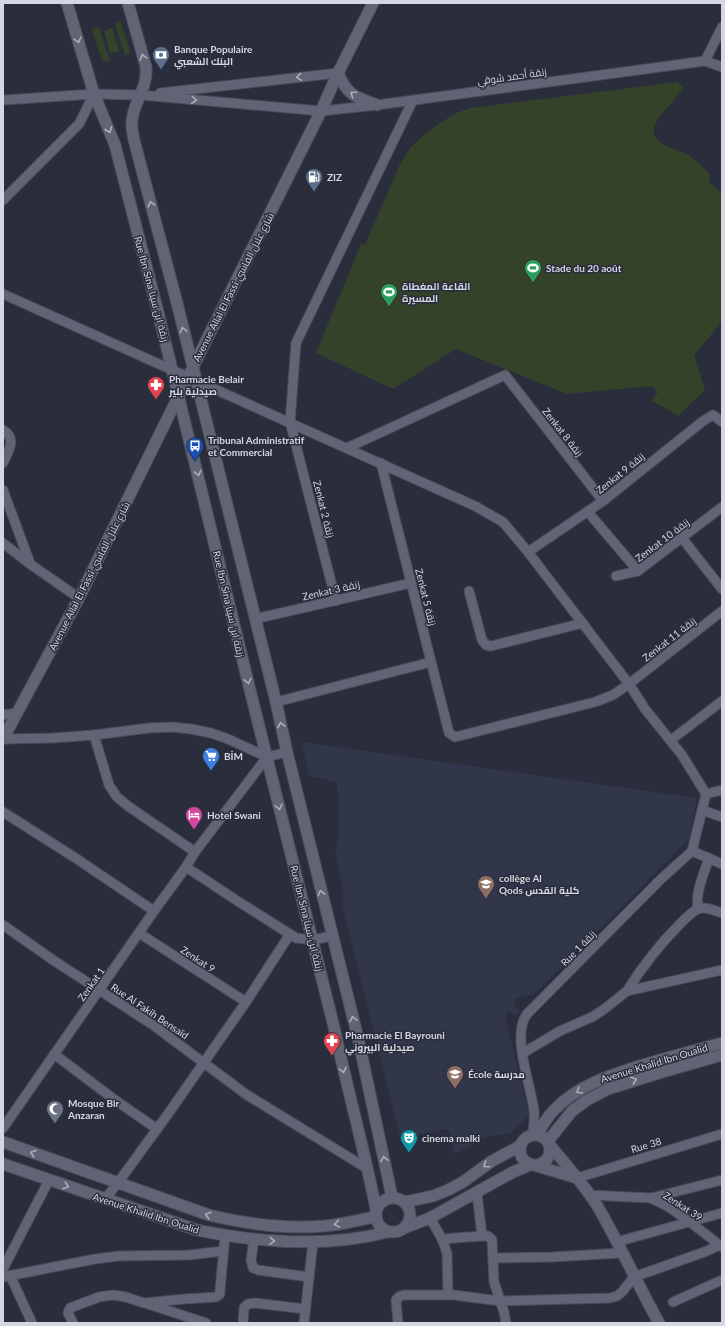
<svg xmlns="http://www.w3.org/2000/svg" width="725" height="1326" font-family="Lato,Cairo,sans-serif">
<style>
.built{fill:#31364b}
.grass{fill:#34422a}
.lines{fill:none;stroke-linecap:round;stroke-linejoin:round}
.minor-casing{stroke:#484b58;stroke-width:11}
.tertiary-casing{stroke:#484b58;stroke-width:13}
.secondary-casing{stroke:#484b58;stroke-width:13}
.minor{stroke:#606475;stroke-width:9}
.tertiary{stroke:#606475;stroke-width:11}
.secondary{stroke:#606475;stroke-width:11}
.oneway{stroke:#abafbb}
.labels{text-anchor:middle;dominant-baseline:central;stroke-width:3;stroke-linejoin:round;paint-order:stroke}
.poi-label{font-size:10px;font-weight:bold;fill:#d4d7e1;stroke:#292d3c;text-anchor:start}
.street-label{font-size:10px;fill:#d4d7e1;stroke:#292d3c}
</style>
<rect width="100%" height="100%" fill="#292d3c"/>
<!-- built -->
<path class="built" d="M302 742 697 798 689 839 534 994 514 999V1006L520 1010 516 1016 509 1012 505 1016 529 1116 510 1134 488 1136 455 1154 448 1129 400 1138 342 903 344 895 335 851 339 833 337 782 309 776Z"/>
<!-- grass -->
<g class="grass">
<path d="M120 20 131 53 125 55 115 24Z"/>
<path d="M99 27 110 62 102 60 92 29Z"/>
<path d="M112 28 119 51 110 54 104 31Z"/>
<path d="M677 82 684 88C677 96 659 116 655 125 647 146 679 148 690 156 697 161 703 168 709 173L710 183 722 193V321L694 356 705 390 678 416 664 407 651 401 658 392 651 386 567 394 456 349 393 389 316 353 361 244 365 245 400 164 411 147 426 133 440 123 454 114 470 108Z"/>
</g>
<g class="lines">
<defs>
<g id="minor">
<path d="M705 61 722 27"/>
<path d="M160 93 338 73"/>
<path d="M3 100 94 94 141 95 321 111 377 105 705 61 722 67"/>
<path d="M3 200 79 124 94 94"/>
<path d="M3 294 475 506 503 522 528 552 629 684 645 709 682 755 706 794"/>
<path d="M3 430C17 438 9 451 3 463"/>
<path d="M347 448 505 375 603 501"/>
<path d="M381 463 449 733 455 737 595 702 613 695 629 684 722 611"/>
<path d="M3 490 30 563"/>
<path d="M588 512 638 571"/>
<path d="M682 538 722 589"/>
<path d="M3 543 30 564 79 598"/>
<path d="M528 552 603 501 703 421 713 415 722 422"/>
<path d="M616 576 638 571 722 507"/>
<path d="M469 591 482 640 486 645 491 646 583 623"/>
<path d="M336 601 290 422 296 343 413 100"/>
<path d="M255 619 411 583"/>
<path d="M276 702 431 662"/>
<path d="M3 715 18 713"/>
<path d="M94 735 109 785 117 797 128 806 195 852"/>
<path d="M3 739 53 738 94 735 149 728 171 727 191 729 211 733 228 739 267 757 287 752"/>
<path d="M671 740 722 701"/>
<path d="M706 794 722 790"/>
<path d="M702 810 722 817"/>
<path d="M3 812 74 857 154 911"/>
<path d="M692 851 722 864"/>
<path d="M186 867 236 900 296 938 312 940 332 936"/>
<path d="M698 909C695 892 704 874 709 858"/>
<path d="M3 925 53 960 153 1025 247 1095 368 1169"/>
<path d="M139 933 246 1002"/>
<path d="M627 991C642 967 659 945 679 925 684 920 691 912 698 909 705 906 716 911 722 913"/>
<path d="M523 1053 560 1031 592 1017 603 1010 627 991 722 970"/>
<path d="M54 1054 115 1100 157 1129"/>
<path d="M3 1128 154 911 186 867 195 852 267 757"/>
<path d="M533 1135C533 1127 535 1119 534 1111 531 1085 511 1035 527 1014L660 880 692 851 706 794"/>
<path d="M577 1178 722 1134"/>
<path d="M477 1193 482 1236H488L492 1240 494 1282 504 1312 506 1323"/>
<path d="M590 1195 651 1198 669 1207 690 1222 722 1247"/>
<path d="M651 1198 722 1180"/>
<path d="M105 1199 117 1184 168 1114 246 1002 290 934"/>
<path d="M430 1218 442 1239 447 1253 448 1295"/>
<path d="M254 1239 251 1260 253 1268 258 1270 309 1277"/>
<path d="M442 1239 482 1236"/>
<path d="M616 1242 722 1213"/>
<path d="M493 1258 552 1257 621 1253"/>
<path d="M3 1269 49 1180"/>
<path d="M10 1275 32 1323"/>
<path d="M3 1277 95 1259 119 1256 189 1255 223 1251"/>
<path d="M673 1302 722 1280"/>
<path d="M148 1304 206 1323"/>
<path d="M73 1323 68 1313 70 1308 99 1297 113 1295 126 1297 144 1303 184 1299 216 1297 220 1294V1291L225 1236"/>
<path d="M243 1323 244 1308 248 1304 255 1303 305 1309"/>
<path d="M304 1323 313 1242"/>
<path d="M398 1323 396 1300 400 1296 404 1295H454L500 1301 610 1298 617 1296 622 1292 634 1277 707 1251 719 1245"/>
</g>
<g id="tertiary">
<path d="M338 73C347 95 355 97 377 105"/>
<path d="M3 739 79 598 179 395 321 111 338 73 373 3"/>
<path d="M549 1144C566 1165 584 1184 598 1207 620 1245 638 1285 659 1323"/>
<path d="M537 1166 577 1178"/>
</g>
<g id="secondary">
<path d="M67 3 94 94 115 145 157 308 250 690 334 1027C347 1088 364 1148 376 1209"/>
<path d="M128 3 146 67C148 89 133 102 132 121 131 127 133 134 134 140L177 303 276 702 287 752 358 1038 392 1197"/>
<circle cx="535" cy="1150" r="15"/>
<path d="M537 1135C542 1126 547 1117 554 1110 578 1085 611 1075 643 1065 669 1057 696 1050 722 1043"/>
<path d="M548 1141 572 1111 587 1100 608 1089 659 1073 722 1055"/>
<path d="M3 1142 209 1215C246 1224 286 1229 324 1226 341 1225 358 1220 375 1217"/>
<path d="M3 1164 197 1230C260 1243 325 1248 388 1232"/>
<circle cx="393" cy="1215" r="17"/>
<path d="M405 1202 433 1196 448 1190 463 1182 492 1161 520 1146"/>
<path d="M404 1228 430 1218 513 1172 530 1165"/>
</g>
</defs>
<!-- minor casing -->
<use href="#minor" class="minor-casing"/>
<!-- tertiary casing -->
<use href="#tertiary" class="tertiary-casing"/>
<!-- secondary casing -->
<use href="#secondary" class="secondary-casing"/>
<!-- minor -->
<use href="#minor" class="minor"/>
<!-- tertiary -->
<use href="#tertiary" class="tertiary"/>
<!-- secondary -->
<use href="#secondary" class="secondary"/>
</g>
<!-- one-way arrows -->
<defs><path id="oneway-chevron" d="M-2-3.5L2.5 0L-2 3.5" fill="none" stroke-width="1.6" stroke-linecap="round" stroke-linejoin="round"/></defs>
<g class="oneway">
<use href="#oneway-chevron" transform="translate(78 40) rotate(73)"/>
<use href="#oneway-chevron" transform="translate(143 57) rotate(-105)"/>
<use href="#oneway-chevron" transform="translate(299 77) rotate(174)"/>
<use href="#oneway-chevron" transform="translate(353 94) rotate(-145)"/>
<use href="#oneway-chevron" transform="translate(194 100) rotate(5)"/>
<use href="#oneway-chevron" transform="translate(109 130) rotate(68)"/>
<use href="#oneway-chevron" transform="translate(151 204) rotate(-105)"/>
<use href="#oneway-chevron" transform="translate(183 330) rotate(-104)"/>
<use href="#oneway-chevron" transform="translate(198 473) rotate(76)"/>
<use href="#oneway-chevron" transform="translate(248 681) rotate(77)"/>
<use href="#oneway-chevron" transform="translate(281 725) rotate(-102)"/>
<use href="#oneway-chevron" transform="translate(279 807) rotate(76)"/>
<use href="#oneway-chevron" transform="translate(321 893) rotate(-104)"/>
<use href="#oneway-chevron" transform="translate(353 1019) rotate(-104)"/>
<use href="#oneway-chevron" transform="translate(343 1070) rotate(77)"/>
<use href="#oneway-chevron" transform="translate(634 1080) rotate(-17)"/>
<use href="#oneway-chevron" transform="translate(579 1091) rotate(149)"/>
<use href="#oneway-chevron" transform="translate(33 1153) rotate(-160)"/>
<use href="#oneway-chevron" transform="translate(384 1159) rotate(-102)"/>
<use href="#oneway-chevron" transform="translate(486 1165) rotate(145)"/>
<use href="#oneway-chevron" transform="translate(66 1186) rotate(19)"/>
<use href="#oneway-chevron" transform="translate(208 1215) rotate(-164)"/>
<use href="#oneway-chevron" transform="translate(337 1224) rotate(170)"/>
<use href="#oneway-chevron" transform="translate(272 1241) rotate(4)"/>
</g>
<!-- icons -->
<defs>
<symbol id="bank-pin" viewBox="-11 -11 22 30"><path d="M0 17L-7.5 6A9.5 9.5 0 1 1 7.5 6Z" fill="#5c6f8a" stroke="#292d3c"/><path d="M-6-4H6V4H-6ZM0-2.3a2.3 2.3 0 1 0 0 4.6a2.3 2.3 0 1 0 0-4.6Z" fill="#fff"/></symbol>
<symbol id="fuel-pin" viewBox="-11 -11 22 30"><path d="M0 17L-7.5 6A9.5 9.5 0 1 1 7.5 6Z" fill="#5c6f8a" stroke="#292d3c"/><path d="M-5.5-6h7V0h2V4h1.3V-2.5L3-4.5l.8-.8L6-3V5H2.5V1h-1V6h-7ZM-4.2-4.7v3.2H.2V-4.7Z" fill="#fff"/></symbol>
<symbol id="stadium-pin" viewBox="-11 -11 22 30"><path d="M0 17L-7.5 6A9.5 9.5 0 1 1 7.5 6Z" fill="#2e9e5b" stroke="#292d3c"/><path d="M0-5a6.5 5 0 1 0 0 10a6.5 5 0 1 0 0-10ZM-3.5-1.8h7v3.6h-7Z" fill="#fff"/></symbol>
<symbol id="pharmacy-pin" viewBox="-11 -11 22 30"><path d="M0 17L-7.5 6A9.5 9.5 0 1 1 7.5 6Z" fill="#e0444e" stroke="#292d3c"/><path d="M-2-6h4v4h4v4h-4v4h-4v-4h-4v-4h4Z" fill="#fff"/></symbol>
<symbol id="bus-pin" viewBox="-11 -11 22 30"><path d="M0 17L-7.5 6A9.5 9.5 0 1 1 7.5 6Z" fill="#1a4fb4" stroke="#292d3c"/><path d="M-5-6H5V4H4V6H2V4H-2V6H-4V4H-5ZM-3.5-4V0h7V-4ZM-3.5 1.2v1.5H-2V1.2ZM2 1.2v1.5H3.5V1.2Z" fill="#fff"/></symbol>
<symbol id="supermarket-pin" viewBox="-11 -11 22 30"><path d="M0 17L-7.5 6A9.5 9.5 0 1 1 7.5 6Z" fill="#3f7fe0" stroke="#292d3c"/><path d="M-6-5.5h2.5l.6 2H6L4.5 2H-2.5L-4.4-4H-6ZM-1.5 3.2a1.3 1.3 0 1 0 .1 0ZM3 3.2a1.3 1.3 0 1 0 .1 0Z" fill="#fff"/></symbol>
<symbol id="hotel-pin" viewBox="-11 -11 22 30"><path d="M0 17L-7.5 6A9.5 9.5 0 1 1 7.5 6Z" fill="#d1479c" stroke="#292d3c"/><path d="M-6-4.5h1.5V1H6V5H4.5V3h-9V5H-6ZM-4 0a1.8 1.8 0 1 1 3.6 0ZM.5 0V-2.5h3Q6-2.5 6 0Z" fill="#fff"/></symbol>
<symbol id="university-pin" viewBox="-11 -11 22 30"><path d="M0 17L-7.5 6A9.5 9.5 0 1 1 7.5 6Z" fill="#8d6e63" stroke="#292d3c"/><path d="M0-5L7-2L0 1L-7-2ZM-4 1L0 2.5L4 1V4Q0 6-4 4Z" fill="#fff"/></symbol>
<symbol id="school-pin" viewBox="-11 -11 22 30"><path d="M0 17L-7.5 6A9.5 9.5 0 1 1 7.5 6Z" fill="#8d6e63" stroke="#292d3c"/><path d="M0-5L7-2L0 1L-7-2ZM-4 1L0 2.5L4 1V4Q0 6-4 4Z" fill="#fff"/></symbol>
<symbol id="mosque-pin" viewBox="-11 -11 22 30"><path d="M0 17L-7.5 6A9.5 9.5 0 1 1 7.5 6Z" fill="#6b7280" stroke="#292d3c"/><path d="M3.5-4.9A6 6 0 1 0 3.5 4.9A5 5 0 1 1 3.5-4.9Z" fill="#fff"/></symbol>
<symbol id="theatre-pin" viewBox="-11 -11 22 30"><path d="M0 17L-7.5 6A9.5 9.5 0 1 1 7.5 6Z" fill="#0f9aa8" stroke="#292d3c"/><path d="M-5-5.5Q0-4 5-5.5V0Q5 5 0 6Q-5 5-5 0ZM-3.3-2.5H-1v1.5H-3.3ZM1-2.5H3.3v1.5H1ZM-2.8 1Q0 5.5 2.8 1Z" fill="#fff"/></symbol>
</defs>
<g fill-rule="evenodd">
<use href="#bank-pin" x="151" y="45" width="20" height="27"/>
<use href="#fuel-pin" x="304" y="167" width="20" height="27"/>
<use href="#stadium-pin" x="523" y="258" width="20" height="27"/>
<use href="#stadium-pin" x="379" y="282" width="20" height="27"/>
<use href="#pharmacy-pin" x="146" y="375" width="20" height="27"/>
<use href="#bus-pin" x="185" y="436" width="20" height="27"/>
<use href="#supermarket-pin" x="201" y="746" width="20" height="27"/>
<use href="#hotel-pin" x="184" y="805" width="20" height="27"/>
<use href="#university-pin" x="476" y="874" width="20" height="27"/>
<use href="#pharmacy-pin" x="322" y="1031" width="20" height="27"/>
<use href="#school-pin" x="445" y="1064" width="20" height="27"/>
<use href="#mosque-pin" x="45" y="1099" width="20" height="27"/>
<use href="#theatre-pin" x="399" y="1128" width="20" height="27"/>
</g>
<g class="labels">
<!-- poi labels -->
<g class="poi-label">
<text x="174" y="49">Banque Populaire<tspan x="174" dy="12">البنك الشعبي</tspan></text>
<text x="327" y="177">ZIZ</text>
<text x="546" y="268">Stade du 20 août</text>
<text x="402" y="286">القاعة المغطاة<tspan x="402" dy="12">المسيرة</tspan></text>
<text x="169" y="379">Pharmacie Belair<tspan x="169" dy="12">صيدلية بلير</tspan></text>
<text x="208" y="440">Tribunal Administratif<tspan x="208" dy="12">et Commercial</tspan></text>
<text x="224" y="756">BİM</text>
<text x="207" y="815">Hotel Swani</text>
<text x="499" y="878">collège Al<tspan x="499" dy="12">Qods كلية القدس</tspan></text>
<text x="345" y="1035">Pharmacie El Bayrouni<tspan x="345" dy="12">صيدلية البيروني</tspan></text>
<text x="468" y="1074">École مدرسة</text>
<text x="68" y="1103">Mosque Bir<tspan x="68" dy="12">Anzaran</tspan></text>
<text x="422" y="1138">cinema malki</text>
</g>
<!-- street labels -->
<g class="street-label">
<text transform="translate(512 76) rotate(-8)">زنقة أحمد شوقي</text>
<text transform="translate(233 287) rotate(-63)">Avenue Allal El Fassi شارع علال الفاسي</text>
<text transform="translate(152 289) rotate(75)">Rue Ibn Sina زنقة ابن سينا</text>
<text transform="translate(563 432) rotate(52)">Zenkat 8 زنقة</text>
<text transform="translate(620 473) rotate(-39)">Zenkat 9 زنقة</text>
<text transform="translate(324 509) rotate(76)">Zenkat 2 زنقة</text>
<text transform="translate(662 540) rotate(-37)">Zenkat 10 زنقة</text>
<text transform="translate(89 576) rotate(-63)">Avenue Allal El Fassi شارع علال الفاسي</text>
<text transform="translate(331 590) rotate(-13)">Zenkat 3 زنقة</text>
<text transform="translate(426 597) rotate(76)">Zenkat 5 زنقة</text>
<text transform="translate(229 604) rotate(77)">Rue Ibn Sina زنقة ابن سينا</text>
<text transform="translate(669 639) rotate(-38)">Zenkat 11 زنقة</text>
<text transform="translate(307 918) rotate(76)">Rue Ibn Sina زنقة ابن سينا</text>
<text transform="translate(578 948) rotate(-46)">Rue 1 زنقة</text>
<text transform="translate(198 959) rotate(33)">Zenkat 9</text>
<text transform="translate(91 984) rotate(-55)">Zenkat 1</text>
<text transform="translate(150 1011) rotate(34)">Rue Al Fakih Bensaïd</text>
<text transform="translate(654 1063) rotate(-17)">Avenue Khalid Ibn Oualid</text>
<text transform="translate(646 1145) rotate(-17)">Rue 38</text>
<text transform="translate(683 1206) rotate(33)">Zenkat 39</text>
<text transform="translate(146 1213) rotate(18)">Avenue Khalid Ibn Oualid</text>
</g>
</g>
<!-- border -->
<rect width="725" height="1326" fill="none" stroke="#d4d7e1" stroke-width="8"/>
</svg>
